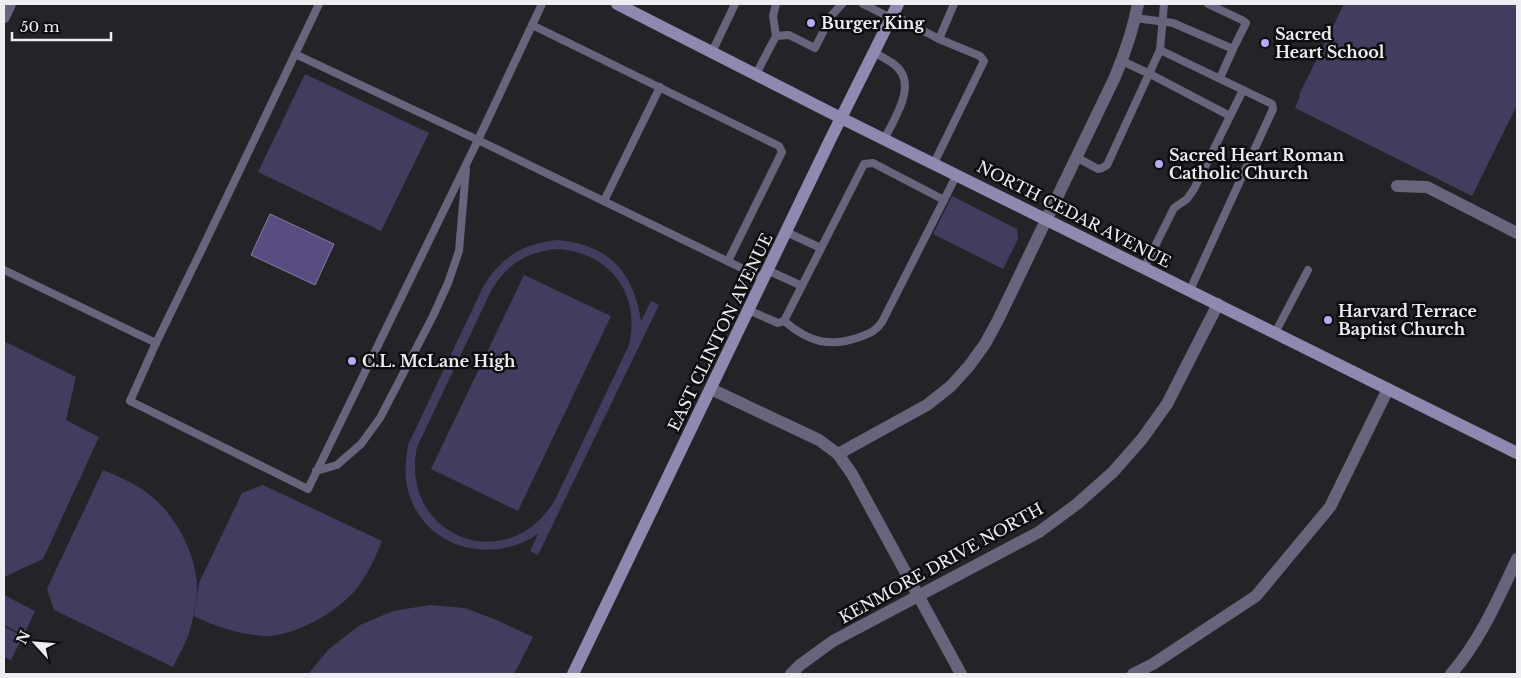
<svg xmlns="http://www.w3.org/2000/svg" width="1521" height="678" font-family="'Libre Baskerville',serif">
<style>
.green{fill:#443c5f;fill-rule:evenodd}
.water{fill:#584c80;stroke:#857ca2}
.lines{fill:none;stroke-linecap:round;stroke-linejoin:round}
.service{stroke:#68647c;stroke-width:8}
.minor{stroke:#68647c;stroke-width:12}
.secondary{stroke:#9089af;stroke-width:12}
.poi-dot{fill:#baaaf6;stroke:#0d0c0f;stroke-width:2}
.labels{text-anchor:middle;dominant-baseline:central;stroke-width:5;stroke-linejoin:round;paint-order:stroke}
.poi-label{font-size:16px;font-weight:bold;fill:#eeedf1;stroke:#0d0c0f;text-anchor:start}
.street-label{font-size:16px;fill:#eeedf1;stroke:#0d0c0f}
</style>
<rect width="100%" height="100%" fill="#232328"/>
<!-- green -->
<g class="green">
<path d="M1344 4H1517V105L1472 196 1295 108 1300 96 1299 95Z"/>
<path d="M305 74 429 133 381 231 258 172Z"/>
<path d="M952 196 1017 229 1018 239 1003 269 933 234Z"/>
<path d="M557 240C608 244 634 272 641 321L651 301 659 305 538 555 530 551 538 534C489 567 420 547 407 486 404 472 406 459 408 445L483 287C501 257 522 244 557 240ZM557 249C610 252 641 294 629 345L555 500C508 579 399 537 417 447L491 291C507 264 526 252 557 249Z"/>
<path d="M524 275 611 316 518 511 431 469Z"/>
<path d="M4 341 76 377 66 420 99 437 43 559 4 577Z"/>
<path d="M103 470C120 477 137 484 151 496 176 516 196 554 197 586 197 602 193 621 188 636 184 646 178 657 173 667L54 610 47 589Z"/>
<path d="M263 485 382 541C375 558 368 574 357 588 338 612 294 637 264 636 239 634 216 627 194 616L199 583 242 493Z"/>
<path d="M4 595 35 611 24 635 4 625Z"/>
<path d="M430 605 465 608 499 621 533 637 514 674H308L329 649 360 625 393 611Z"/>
<path d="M4 627 23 636 11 660 4 657Z"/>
</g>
<!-- water -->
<path class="water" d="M270 214 334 244 315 285 251 255Z"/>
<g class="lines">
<!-- service -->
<g class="service">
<path d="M542 4 478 140 764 279"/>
<path d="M863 4 891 18 901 19 939 39 954 4"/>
<path d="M1208 4 1242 20 1246 23 1233 49"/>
<path d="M1135 18 1173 23 1233 49 1220 78"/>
<path d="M532 25 779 146 782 152 728 261"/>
<path d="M776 36 773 16 776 4"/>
<path d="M1160 50 1272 104 1273 109 1190 290"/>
<path d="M712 52 735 4"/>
<path d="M874 52C881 57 891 61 897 67 917 86 894 119 885 138"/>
<path d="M1122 61 1150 74 1230 116"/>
<path d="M756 74 776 36 789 35 815 48 831 16 842 4"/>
<path d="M1076 157 1098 169 1102 168 1107 165 1160 50 1164 4"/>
<path d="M934 163 984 61 980 56 939 39"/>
<path d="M604 201 660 87"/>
<path d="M786 232 821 248"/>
<path d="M1144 268 1174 208 1187 199 1194 189 1243 90"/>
<path d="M4 270 156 343 202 249 319 4"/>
<path d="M767 270 802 286"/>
<path d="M748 310 778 323 784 321 864 164 873 163 944 200 957 174"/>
<path d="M784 321C809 342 829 348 860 337 870 333 876 331 882 322L944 200"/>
<path d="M1275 333 1308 270"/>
<path d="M156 343 130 401 308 489 478 140 295 54"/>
<path d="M316 471 337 465 361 444 380 418 433 316 448 283 459 251 466 169"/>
</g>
<!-- minor -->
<g class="minor">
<path d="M4 17 10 4"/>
<path d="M1397 186 1427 187 1517 233"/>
<path d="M711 389 819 440 838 454 852 474 961 674"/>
<path d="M838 454 927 405 951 386 969 366 985 344 998 320 1115 77C1125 53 1133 30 1138 4"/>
<path d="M791 674 800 665 833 641 1039 532 1077 504 1113 472 1142 439 1167 404 1218 304"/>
<path d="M1133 674 1153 664 1256 596 1330 507 1388 389"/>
<path d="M1451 674C1480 641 1498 599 1517 559"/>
</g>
<!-- secondary -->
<g class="secondary">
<path d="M617 4 841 118 1517 453"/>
<path d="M573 674 831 138 898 4"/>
</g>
</g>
<!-- markers -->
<g class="poi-dot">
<circle cx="811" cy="23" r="5"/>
<circle cx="1265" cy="43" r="5"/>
<circle cx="1159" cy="164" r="5"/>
<circle cx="1328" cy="320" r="5"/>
<circle cx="352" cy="361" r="5"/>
</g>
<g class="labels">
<!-- poi labels -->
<g class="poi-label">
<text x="821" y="23">Burger King</text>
<text x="1275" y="34">Sacred<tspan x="1275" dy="18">Heart School</tspan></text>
<text x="1169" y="155">Sacred Heart Roman<tspan x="1169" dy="18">Catholic Church</tspan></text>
<text x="1338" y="311">Harvard Terrace<tspan x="1338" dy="18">Baptist Church</tspan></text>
<text x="362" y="361">C.L. McLane High</text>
</g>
<!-- street labels -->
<g class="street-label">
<text transform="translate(1074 214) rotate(27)">NORTH CEDAR AVENUE</text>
<text transform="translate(720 332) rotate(-64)">EAST CLINTON AVENUE</text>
<text transform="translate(941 563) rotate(-29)">KENMORE DRIVE NORTH</text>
</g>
</g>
<!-- border -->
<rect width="1521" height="678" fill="none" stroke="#eeedf1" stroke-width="10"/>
<!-- north arrow -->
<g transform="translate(35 643) rotate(296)" stroke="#0d0c0f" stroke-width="4" paint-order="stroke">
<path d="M0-4L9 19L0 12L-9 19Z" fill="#eeedf1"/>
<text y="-8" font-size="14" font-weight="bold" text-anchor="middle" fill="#eeedf1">N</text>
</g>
<!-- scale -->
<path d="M12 32v8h99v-8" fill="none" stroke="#eeedf1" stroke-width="2.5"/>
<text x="20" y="32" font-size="15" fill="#eeedf1" stroke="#0d0c0f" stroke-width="4" paint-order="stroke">50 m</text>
</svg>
